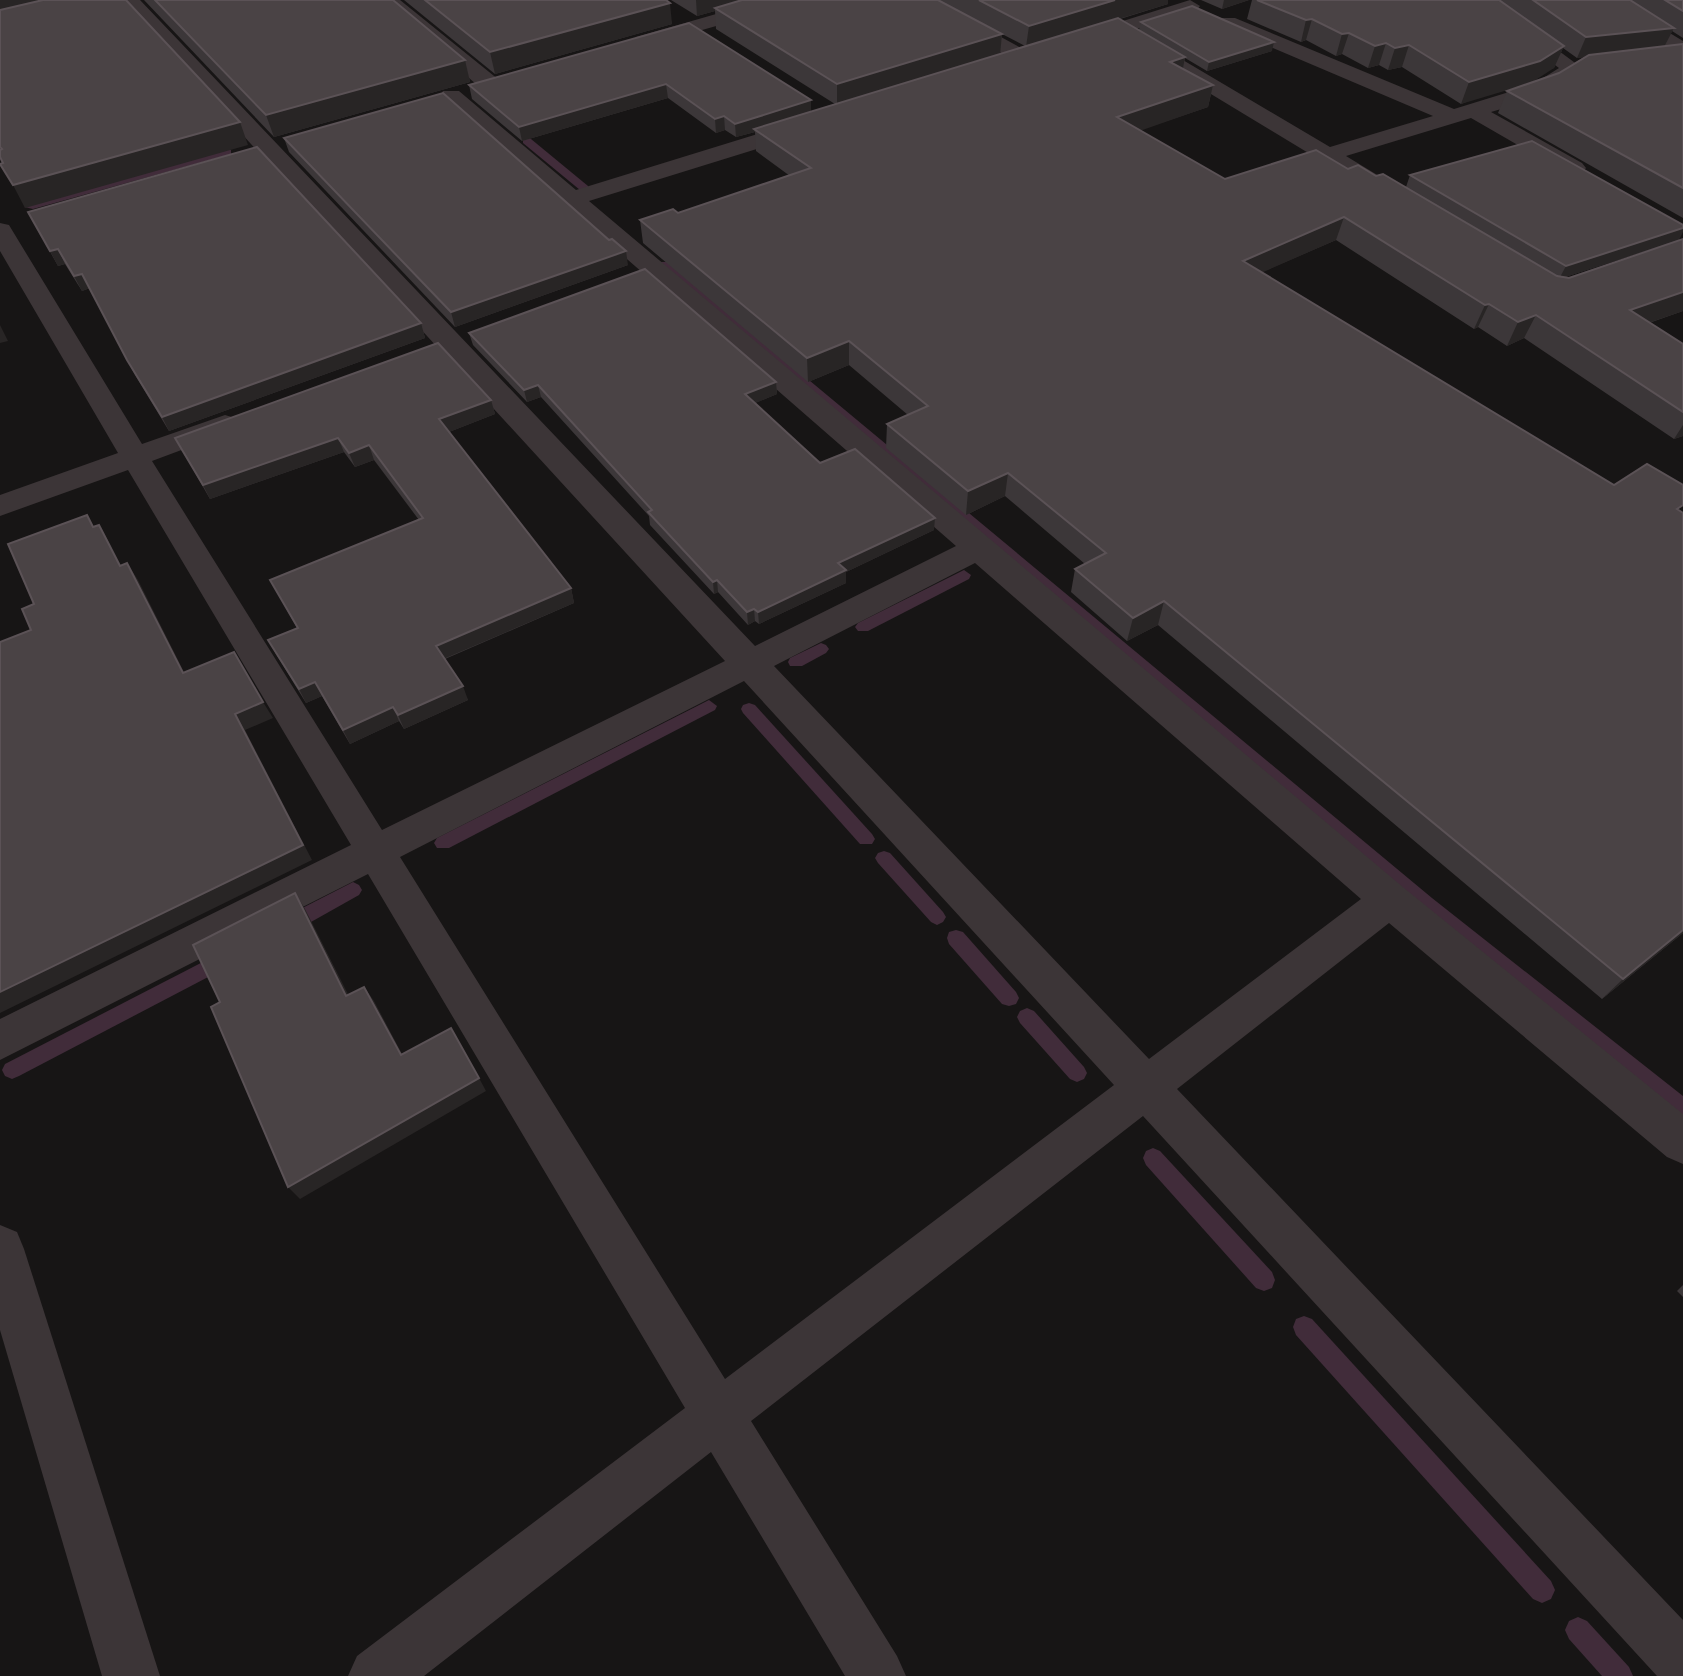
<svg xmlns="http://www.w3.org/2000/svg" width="1683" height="1676" font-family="Karla,sans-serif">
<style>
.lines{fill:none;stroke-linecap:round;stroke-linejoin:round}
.stream{fill:#412c3a;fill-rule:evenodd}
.minor{fill:#3c3537;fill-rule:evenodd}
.wall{fill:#3c3739;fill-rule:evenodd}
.shaded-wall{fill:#282525}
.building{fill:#4a4345;stroke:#5b5256;stroke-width:2}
</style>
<rect width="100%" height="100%" fill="#171515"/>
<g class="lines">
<!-- stream -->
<g class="stream">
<path d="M523 139H531L588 186V190H580L523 143Z"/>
<path d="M227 149 231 150V154L33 209 24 207Z"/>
<path d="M659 262H667L1432 898 1683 1096V1118L1676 1115 1420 908 1005 555 659 266Z"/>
<path d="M964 570 971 575 969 579 868 631H858L855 627 858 623Z"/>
<path d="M821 643 826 645 829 649 826 653 802 666H790L788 662 790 658Z"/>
<path d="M709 700 717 706 715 710 449 848H437L434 843 437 838Z"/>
<path d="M749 703 755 705 872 834 875 839 872 844H860L743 713 741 709 743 705Z"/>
<path d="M884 851 890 853 943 912 946 917 943 922 937 925 931 922 878 863 875 858 878 853Z"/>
<path d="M353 882 359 885 362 890 359 895 295 931 288 933 281 931 279 925 281 919Z"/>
<path d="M956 930 963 932 1016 992 1019 998 1016 1004 1009 1006 1002 1004 949 944 947 938 949 932Z"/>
<path d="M226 950 233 952 235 958 233 964 19 1076 12 1079 5 1076 2 1070 5 1064Z"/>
<path d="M1027 1008 1034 1011 1084 1067 1087 1073 1084 1079 1077 1082 1070 1079 1020 1023 1017 1017 1020 1011Z"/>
<path d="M1153 1148 1160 1151 1272 1272 1275 1280 1272 1288 1264 1291 1256 1288 1146 1165 1143 1158 1146 1151Z"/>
<path d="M1304 1316 1312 1319 1551 1581 1555 1590 1551 1599 1542 1603 1533 1599 1296 1335 1293 1327 1296 1319Z"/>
<path d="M1578 1617 1587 1621 1629 1667 1633 1676H1602L1569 1639 1565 1630 1569 1621Z"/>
</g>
<!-- minor -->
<g class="minor">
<path d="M119 0H140L755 646 956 546 440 96 443 91H459L576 190 796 122H812L815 127 812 132 589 201 1404 888 1683 1114V1164L1667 1157 1389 923 1177 1089 1683 1620V1676H1657L1143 1116 751 1421 897 1656 906 1676H845L711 1452 424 1676H348L357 1656 685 1408 368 874 0 1060V1019L351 845 128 470 0 516V495L118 453 0 251V223L9 225 12 230 142 444 225 415 235 418 240 424 235 430 152 461 382 830 725 661ZM975 563 1361 899 1149 1059 774 666ZM744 681 1114 1085 725 1379 400 857Z"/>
<path d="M378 0H400L499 80 502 85 499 90H483Z"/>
<path d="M765 0H796L793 4 650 45H636L633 41 636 37Z"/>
<path d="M908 0H933L1032 54 1035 58 1032 62H1018L911 4Z"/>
<path d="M1190 0 1200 6 1197 10 1082 46 1075 44 1072 40 1075 36Z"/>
<path d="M1467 0H1490L1582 68C1562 96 1522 102 1491 112L1582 163 1586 168 1582 173H1566L1471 118 1346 156 1402 190 1406 195 1402 200H1386L1130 45 1127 41 1130 37H1144L1330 147 1433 116 1221 26 1218 22 1221 18H1235L1454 109 1532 85 1559 68Z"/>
<path d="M1591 0H1615L1683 41V56L1676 54Z"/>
<path d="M0 1225 17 1232 24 1249 160 1676H102L0 1330Z"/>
</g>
</g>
<!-- wall -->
<g class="wall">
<path d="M144 0H393L465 60 470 82 274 137Z"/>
<path d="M404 0H666L672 24 495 74Z"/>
<path d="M671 0H1168V4L1120 19 1139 30 1141 22 1272 51 1207 71 1185 58 1183 69 1213 85 1208 107 1140 130 1225 179 1348 169 1376 176 1406 187 1410 175 1679 240 1565 277 1569 278 1683 239V311L1649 323 1683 344V436L1674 439 1524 338 1507 346 1478 327 1474 329 1336 240 1262 272 1683 933 1602 999 1158 625 1127 641 1071 592 1075 569 1085 564 1005 496 966 515 886 448 887 424 908 415 849 365 808 382 643 243 640 220 678 213 790 176 756 151 755 132 736 137 725 130 716 133 668 98 522 141 472 99 469 85 689 23 811 112 835 104 716 29 715 11 697 16ZM1002 34 1025 46 1000 54Z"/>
<path d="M1201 0H1249L1222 9Z"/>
<path d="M1252 0H1683V38L1672 31 1665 46 1683 44V218L1498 113 1507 91 1559 73 1584 57 1577 58 1563 48 1554 68 1461 104 1402 67 1388 70 1379 65 1368 68 1342 54 1336 56 1306 40 1301 42 1247 19Z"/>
<path d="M284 138 628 265 455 327 289 152Z"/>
<path d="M28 212 421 323 425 338 169 431 135 375 90 288 82 291 65 264 58 266Z"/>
<path d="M469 333 776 382 777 394 755 403 820 463 934 530 846 572V583L759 624 755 621 748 625 718 592 714 594 650 525 649 516 541 397 527 402 473 345Z"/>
<path d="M491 400 495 414 449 432 571 588 574 603 445 659 468 700 404 729 399 721 350 744 322 696 306 703 276 654 268 640 297 628 270 580 419 520 374 460 355 467 344 452 210 499 175 438Z"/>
<path d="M1683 1285V1297L1677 1291Z"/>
</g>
<!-- shaded-wall -->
<g class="shaded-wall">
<path d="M0 0H69L0 16Z"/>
<path d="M696 0H755L715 8V11L697 16Z"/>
<path d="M1115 0H1168V4L1026 47 1029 26Z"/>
<path d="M1224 0H1249L1222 9Z"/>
<path d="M670 3 672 24 495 74 490 52Z"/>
<path d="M1312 19 1306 40 1301 42 1306 20Z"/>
<path d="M1674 28 1663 49 1577 58 1586 37Z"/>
<path d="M1349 33 1342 54 1336 56 1342 34Z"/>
<path d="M1002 34 1000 55 837 106V84Z"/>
<path d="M1274 42 1272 51 1207 71 1209 62Z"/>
<path d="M1386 43 1379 65 1368 68 1375 46Z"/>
<path d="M1409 45 1402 67 1388 70 1395 48Z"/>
<path d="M1564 46 1554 68 1531 83 1461 104 1469 82Z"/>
<path d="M1185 57 1181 79 1170 62Z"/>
<path d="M465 60 470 82 274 137 266 115Z"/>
<path d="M666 84 668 98 522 141 519 127Z"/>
<path d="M1213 85 1208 107 1114 140 1117 117Z"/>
<path d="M811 100V114L754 129 755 132 736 137 735 124Z"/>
<path d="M724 116 725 130 716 133 715 119Z"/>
<path d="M240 122 248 145 25 208 13 185Z"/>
<path d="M1344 217 1336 240 1236 284 1243 261Z"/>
<path d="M1683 228V232L1679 240 1559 279 1566 266Z"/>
<path d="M58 249 65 264 58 266 50 251Z"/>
<path d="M626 251 628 265 455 327 451 312Z"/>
<path d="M82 274 90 288 82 291 74 276Z"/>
<path d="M1683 292V311L1616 334 1630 310Z"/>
<path d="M1489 304 1478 327 1474 329 1485 305Z"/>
<path d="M1536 315 1524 338 1507 346 1518 322Z"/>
<path d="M421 323 425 338 169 431 162 417Z"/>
<path d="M0 325 8 341 0 343Z"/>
<path d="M849 341V365L808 382 807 358Z"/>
<path d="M776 382 777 394 746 407 745 394Z"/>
<path d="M538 385 541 397 527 402 524 390Z"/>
<path d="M491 400 495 414 444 434 439 419Z"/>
<path d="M1683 425V436L1674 439Z"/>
<path d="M338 438 344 452 210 499 203 485Z"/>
<path d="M369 445 374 460 355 467 349 453Z"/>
<path d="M1008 473 1005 496 966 515 968 491Z"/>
<path d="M935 518 934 530 846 572V583L759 624 758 612 838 563Z"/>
<path d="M99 525 109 542 130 583 120 566Z"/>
<path d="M127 563 138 580 193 690 183 673Z"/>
<path d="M717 580 718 592 714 594 713 582Z"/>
<path d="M571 588 574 603 441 660 436 646Z"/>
<path d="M1164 601 1158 625 1127 641 1133 618Z"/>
<path d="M754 609 755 621 748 625 747 612Z"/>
<path d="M315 682 322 696 306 703 299 689Z"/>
<path d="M463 686 468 700 404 729 398 715Z"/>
<path d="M263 702 273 718 245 730 312 860 0 1013V992L235 714Z"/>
<path d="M393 707 399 721 350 744 343 730Z"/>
<path d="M295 893 305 909 356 1010 346 996Z"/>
<path d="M1683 930V933L1602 999 1623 979Z"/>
<path d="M364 987 374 1001 410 1069 401 1055Z"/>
<path d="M479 1078 486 1091 300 1199 288 1187Z"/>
</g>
<!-- building -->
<g class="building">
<path d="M43 0H126L240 122 13 185 0 164 3 163 0 157V150L2 149 0 147V10Z"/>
<path d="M155 0H393L465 60 266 115Z"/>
<path d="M425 0H666L670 3 490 52Z"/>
<path d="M742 0H938L1002 34 837 84 715 8Z"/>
<path d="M979 0H1115L1029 26Z"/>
<path d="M1257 0H1499L1564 46 1540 61 1469 82 1409 45 1395 48 1386 43 1375 46 1349 33 1342 34 1312 19 1306 20Z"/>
<path d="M1533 0H1630L1674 28 1586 37Z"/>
<path d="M1665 0H1683V11Z"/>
<path d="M1192 6 1274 42 1209 62 1141 22Z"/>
<path d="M1118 18 1185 57 1170 62 1213 85 1117 117 1225 179 1316 150 1348 169 1358 165 1376 176 1383 174 1557 276 1569 278 1683 239V292L1630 310 1683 344V412L1536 315 1518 322 1489 304 1485 305 1344 217 1243 261 1614 485 1647 464 1683 485V505L1677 509 1683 513V930L1623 979 1164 601 1133 618 1075 569 1106 553 1008 473 968 491 887 424 928 406 849 341 807 358 640 220 673 209 678 213 811 168 754 129Z"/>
<path d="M689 23 811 100 735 124 724 116 715 119 666 84 519 127 469 85Z"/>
<path d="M1683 44V188L1507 91 1559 73 1589 55Z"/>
<path d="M443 93 609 240 612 239 626 251 451 312 284 138Z"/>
<path d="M1532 141 1683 225V228L1566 266 1410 175Z"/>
<path d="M257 147 421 323 162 417 127 360 82 274 74 276 58 249 50 251 28 212Z"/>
<path d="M645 269 776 382 745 394 820 463 855 449 935 518 838 563 846 570 758 612 754 609 747 612 717 580 713 582 648 512 652 510 538 385 524 390 469 333Z"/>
<path d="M438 343 491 400 439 419 571 588 436 646 463 686 398 715 393 707 343 730 315 682 299 689 268 640 298 628 270 580 423 518 369 445 349 453 338 438 203 485 175 438Z"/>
<path d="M87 515 93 527 99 525 120 566 127 563 183 673 234 652 263 702 235 714 303 845 0 992V642L31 630 22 609 34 604 8 544Z"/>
<path d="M295 893 346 996 364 987 401 1055 451 1028 479 1078 288 1187 211 1007 220 1002 193 945Z"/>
</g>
</svg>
